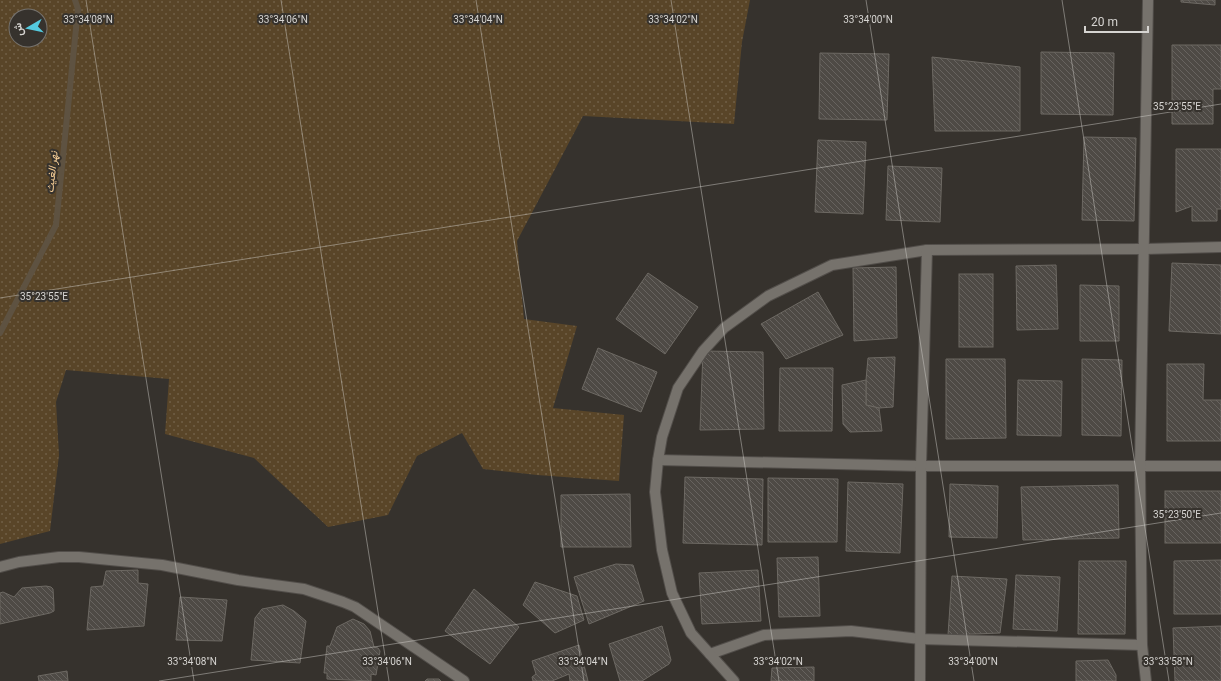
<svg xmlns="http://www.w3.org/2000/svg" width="1221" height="681" font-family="Roboto,Vazirmatn,sans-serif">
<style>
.grass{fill:url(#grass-dots);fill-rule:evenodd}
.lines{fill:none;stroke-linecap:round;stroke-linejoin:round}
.stream{stroke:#5e5241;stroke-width:6}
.building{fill:url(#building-back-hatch);stroke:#6d6963}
.minor-casing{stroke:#524e4a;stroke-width:12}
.minor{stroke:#76726c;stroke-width:10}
.ticks{fill:none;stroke:#d6d4d1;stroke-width:1;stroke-opacity:0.45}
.labels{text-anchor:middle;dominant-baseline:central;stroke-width:4;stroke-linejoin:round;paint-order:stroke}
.water-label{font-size:11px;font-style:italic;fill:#f8cf97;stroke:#36322d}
.ticks-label{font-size:10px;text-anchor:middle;fill:#d6d4d1;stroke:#36322d;stroke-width:4;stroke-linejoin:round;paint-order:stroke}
</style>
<defs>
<pattern id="grass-dots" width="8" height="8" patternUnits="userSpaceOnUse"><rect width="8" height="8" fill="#594528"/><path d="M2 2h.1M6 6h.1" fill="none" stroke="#705f46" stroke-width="1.8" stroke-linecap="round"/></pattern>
<pattern id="building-back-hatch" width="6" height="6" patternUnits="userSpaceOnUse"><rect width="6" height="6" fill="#4e4a45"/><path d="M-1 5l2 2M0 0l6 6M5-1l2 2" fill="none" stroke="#67635f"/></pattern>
</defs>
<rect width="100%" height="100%" fill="#36322d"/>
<!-- grass -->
<path class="grass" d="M0 0H750L742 42 734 124 583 116 517 241 524 319 577 326 553 408 624 415 619 481 537 475 483 469 462 433 417 456 388 515 328 527 254 458 165 434 169 379 66 370 56 402 59 455 50 531 0 544ZM16 16H40V40H16Z"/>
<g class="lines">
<!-- stream -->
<path class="stream" d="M0 333 56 225 78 9 75 0"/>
</g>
<!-- building -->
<g class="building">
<path d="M1181 0H1215V5L1181 2Z"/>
<path d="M1172 45H1221V89H1213V124H1172Z"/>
<path d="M1041 52 1114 53 1113 115 1041 114Z"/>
<path d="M820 53 889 54 887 120 819 119Z"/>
<path d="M932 57 1020 67V131H935Z"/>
<path d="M1084 137 1136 138 1134 221 1082 220Z"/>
<path d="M818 140 866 142 863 214 815 212Z"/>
<path d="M1176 149H1221V209H1217V221H1192V206L1176 212Z"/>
<path d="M888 166 942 168 940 222 886 220Z"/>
<path d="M1172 263 1221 265V334L1169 331Z"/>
<path d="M1056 265 1058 329 1017 330 1016 266Z"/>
<path d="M896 267 897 338 854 341 853 268Z"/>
<path d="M648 273 698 307 665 354 616 319Z"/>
<rect x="959" y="274" width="34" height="73"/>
<path d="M1080 285 1119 286V341H1080Z"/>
<path d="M818 292 843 335 786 359 761 324Z"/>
<path d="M598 348 657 372 641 412 582 389Z"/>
<path d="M703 351 763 352 764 429 700 430Z"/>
<path d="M895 357 893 407 879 408 866 405V380L868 358Z"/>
<path d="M946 359H1005L1006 438 946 439Z"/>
<path d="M1082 359 1122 360 1121 436 1082 435Z"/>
<path d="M1167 364H1204L1203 400H1221V441H1167Z"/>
<path d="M780 368H833L832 431H779Z"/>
<path d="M866 380V405L879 408 882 431 850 432 843 424 842 385Z"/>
<path d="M1018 380 1062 381 1061 436 1017 435Z"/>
<path d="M685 477 763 479 762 545 683 543Z"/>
<path d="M768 478 838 479 837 542H768Z"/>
<path d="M848 482 903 484 900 553 846 551Z"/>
<path d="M950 484 998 486 997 538 949 537Z"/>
<path d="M1118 485 1119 538 1023 540 1021 487Z"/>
<rect x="1165" y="491" width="56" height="52"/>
<path d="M630 494 631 547H561V495Z"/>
<path d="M818 557 820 616 779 617 777 558Z"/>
<path d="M1221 560V614H1174V561Z"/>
<path d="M1079 561H1126L1125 634H1078Z"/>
<path d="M616 564 633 565 644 601 589 624 574 577Z"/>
<path d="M138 570V583L148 584 144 626 87 630 91 587 103 586 106 571Z"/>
<path d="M758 570 761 621 702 624 699 573Z"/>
<path d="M1016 575 1060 577 1057 631 1013 629Z"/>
<path d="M952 576 1007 579 1000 633 948 635Z"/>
<path d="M535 582 577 596 584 620 555 633 523 605Z"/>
<path d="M46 586 51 587 53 589 54 606V611L50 613 0 624V593L3 592 14 597 22 588Z"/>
<path d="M474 589 519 627 490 664 445 631Z"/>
<path d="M180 597 227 600 222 641 176 640Z"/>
<path d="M283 605 294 611 306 621 300 663 251 660 255 618 262 609Z"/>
<path d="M353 619 364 624 370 631 374 647 378 648 380 651 376 675 371 674V681L327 679V673H324L327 646H330L337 627Z"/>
<path d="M662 626 671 660 669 664 642 681H620L609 644Z"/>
<path d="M1221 626V681H1175L1173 628Z"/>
<path d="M579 645 588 681H570L569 674 552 681H533L532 677 536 674 532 661Z"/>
<path d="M1108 660 1116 675V681H1076V661Z"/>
<path d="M814 667V681H771L772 668Z"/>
<path d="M67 671 68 681H39L38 676Z"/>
<path d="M427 679H439L441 681H425Z"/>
</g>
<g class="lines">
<defs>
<g id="minor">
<path d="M658 460 921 466H1221"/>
<path d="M0 567 19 562 59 557H79L162 565 238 580 304 589 343 602 355 607 464 681"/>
<path d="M710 654 764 635 851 631 920 639 1142 645"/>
<path d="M734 681 691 633 672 593 662 550 655 492 658 460 662 437 678 388 703 351 724 328 768 296 832 265 927 250 1144 249 1221 247"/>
<path d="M920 681 921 466 927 250"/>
<path d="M1146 681 1142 645 1140 467 1148 0"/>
</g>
</defs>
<!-- minor casing -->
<use href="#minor" class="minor-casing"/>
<!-- minor -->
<use href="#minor" class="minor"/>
</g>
<!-- ticks -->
<path class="ticks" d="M86 0 194 681M281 0 389 681M476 0 584 681M671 0 779 681M866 0 974 681M1062 0 1169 681M0 298 1221 104M159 681 1221 513"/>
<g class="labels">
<!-- water labels -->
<g class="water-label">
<text transform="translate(52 172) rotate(-84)">نهر الغيث</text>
</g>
</g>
<g class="ticks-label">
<text x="88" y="23">33°34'08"N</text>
<text x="283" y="23">33°34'06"N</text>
<text x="478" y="23">33°34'04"N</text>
<text x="673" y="23">33°34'02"N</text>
<text x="868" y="23">33°34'00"N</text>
<text x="1177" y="110">35°23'55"E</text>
<text x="44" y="300">35°23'55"E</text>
<text x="1177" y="518">35°23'50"E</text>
<text x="192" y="665">33°34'08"N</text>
<text x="387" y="665">33°34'06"N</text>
<text x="583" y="665">33°34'04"N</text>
<text x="778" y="665">33°34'02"N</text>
<text x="973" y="665">33°34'00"N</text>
<text x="1168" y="665">33°33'58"N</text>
</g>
<!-- north arrow -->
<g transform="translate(28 28) rotate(261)"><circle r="19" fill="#36322d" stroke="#76736f"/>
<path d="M0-3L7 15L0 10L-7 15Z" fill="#54cade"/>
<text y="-6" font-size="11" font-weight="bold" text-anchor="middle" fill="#d6d4d1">ش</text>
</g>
<!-- scale -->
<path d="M1085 26v6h63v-6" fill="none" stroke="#d6d4d1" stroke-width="2"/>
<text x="1091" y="26" font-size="12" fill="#d6d4d1" stroke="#36322d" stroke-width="3" paint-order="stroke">20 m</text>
</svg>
